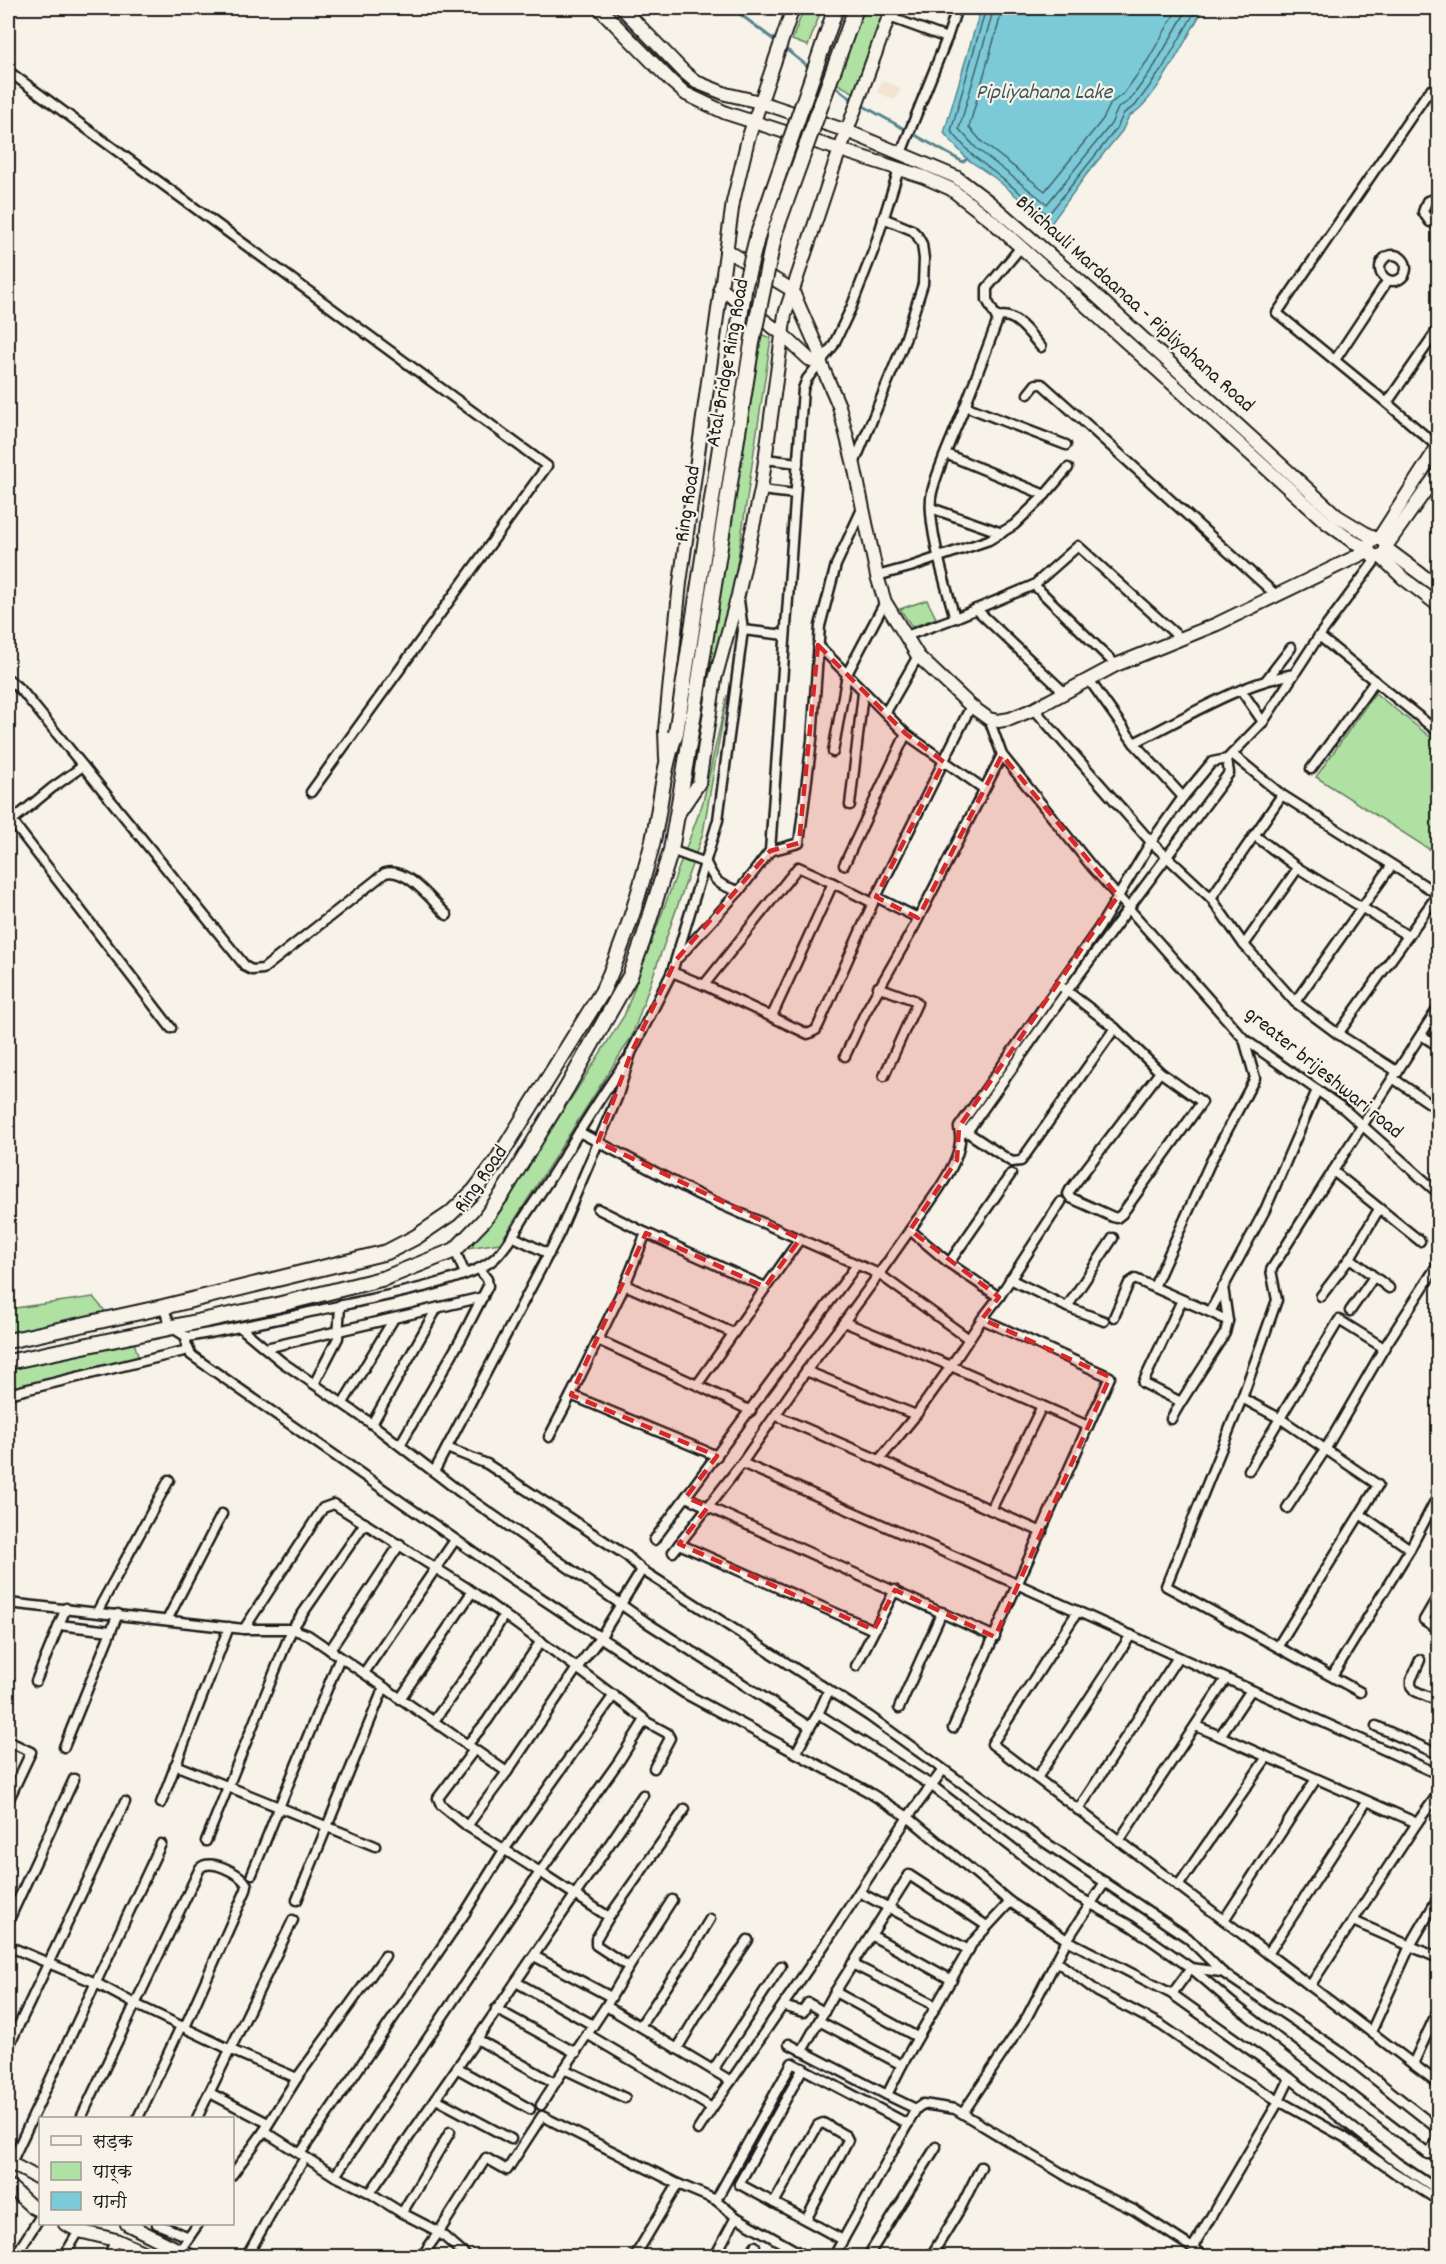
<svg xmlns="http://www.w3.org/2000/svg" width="1446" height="2264" font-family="Dekko,'Playpen Sans Deva',sans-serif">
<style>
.built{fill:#f3e4d1}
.green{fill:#afe1a2;stroke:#667e5f;stroke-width:1.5}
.water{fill:#7bcad7;stroke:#55848c;stroke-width:1.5}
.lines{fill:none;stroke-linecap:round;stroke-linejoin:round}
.shore{stroke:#426267;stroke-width:1.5}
.stream{stroke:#55848c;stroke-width:3}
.street-casing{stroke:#1c1c1c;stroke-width:13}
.secondary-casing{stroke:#1c1c1c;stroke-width:16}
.primary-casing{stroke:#1c1c1c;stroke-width:18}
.street{stroke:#f7f3e8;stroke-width:8}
.secondary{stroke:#f7f3e8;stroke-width:12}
.primary{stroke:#f7f3e8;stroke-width:14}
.primary-bridge-casing{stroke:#1c1c1c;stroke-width:18;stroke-linecap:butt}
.primary-bridge{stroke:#f7f3e8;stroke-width:14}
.marked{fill:#d62828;fill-opacity:0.2;stroke:#d62828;stroke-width:4.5;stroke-dasharray:12 8;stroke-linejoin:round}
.labels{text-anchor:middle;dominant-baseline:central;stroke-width:4.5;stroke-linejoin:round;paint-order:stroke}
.street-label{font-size:21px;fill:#1c1c1c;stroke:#f7f3e8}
.water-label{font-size:22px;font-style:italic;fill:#3d595d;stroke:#f7f3e8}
</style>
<rect width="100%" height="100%" fill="#f7f3e8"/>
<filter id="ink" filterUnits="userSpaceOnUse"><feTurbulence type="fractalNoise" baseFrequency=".0167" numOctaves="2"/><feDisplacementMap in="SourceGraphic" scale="12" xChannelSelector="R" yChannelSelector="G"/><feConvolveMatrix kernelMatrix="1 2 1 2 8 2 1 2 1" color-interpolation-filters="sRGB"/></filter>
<g filter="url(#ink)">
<!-- built -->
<path class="built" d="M882 80 901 88 895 100 877 92Z"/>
<!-- green -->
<g class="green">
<path d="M804 8H822L808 46 792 40Z"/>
<path d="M857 8H889L856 94 834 82Z"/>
<path d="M752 331 771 338 734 585 701 711 728 532Z"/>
<path d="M927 600 936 618 912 627 900 609Z"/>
<path d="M1375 693 1438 743V855L1316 777Z"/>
<path d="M727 695 703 833 632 1036 500 1243 467 1248 517 1183 624 1016 703 802Z"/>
<path d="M93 1297 111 1318 8 1341V1309Z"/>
<path d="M132 1335 140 1363 8 1394V1362Z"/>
</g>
<!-- water -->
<path class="water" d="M981 8H1204C1188 34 1155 104 1129 116L1122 131 1086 175 1050 225 995 178 967 159 944 133Z"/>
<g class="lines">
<!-- shore -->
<g class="shore">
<path d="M986 8 951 131 971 154 1048 215 1117 128 1124 113 1135 106 1162 69 1197 8"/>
<path d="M994 8 959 129 976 148 1047 204 1111 124 1118 108 1130 100 1155 65 1188 8"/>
<path d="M1003 8 969 127 982 142 1045 191 1103 119 1111 103 1124 93 1148 60 1178 8"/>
</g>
<!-- stream -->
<g class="stream">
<path d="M732 8 778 43"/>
<path d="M783 47 811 69"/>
<path d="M833 85 854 101"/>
<path d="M860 104 963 162 967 159"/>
</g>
<defs>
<g id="street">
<path d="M889 17 947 38 901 153"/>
<path d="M947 38 957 8"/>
<path d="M8 71 547 466 311 792"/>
<path d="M1438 198 1427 201 1423 212 1430 222 1438 223"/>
<circle cx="1393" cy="268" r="13"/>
<path d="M997 319 987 300V288L1021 247"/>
<path d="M1438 329 1387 403 1438 447"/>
<path d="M1335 360 1388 280"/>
<path d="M1028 394 1036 384H1042L1276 595"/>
<path d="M1387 403 1277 313 1426 95 1431 90 1438 91"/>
<path d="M965 406 999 317C1016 312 1031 336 1041 347"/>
<path d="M765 459 798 463"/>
<path d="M854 464 905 340 923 284 924 259 922 244 917 235 912 230 883 218"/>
<path d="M761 490 795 494"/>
<path d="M1045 495 1068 468"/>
<path d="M931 508 1002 533"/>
<path d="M877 576 910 567 989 540 1014 525 1045 495 946 454"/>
<path d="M1034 585 1116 665"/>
<path d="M976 609 1065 693"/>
<path d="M955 618 1034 585 1078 546 1181 639"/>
<path d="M743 630 785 635"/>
<path d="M906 636 955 618C947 590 925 519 932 492 939 464 954 434 965 406L1066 445"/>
<path d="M1319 636 1438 732"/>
<path d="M818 645 906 734 984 789"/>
<path d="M8 679 22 691 49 724 246 967 252 970 263 969 385 873C407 867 432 901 447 915"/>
<path d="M1267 679 1291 648"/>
<path d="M1090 681 1134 743 1183 797"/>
<path d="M1241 690 1263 722"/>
<path d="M1034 709 1151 842 1211 898 1244 945 1295 1002 1338 1034 1398 1072"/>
<path d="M886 712 918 656"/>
<path d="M989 719 1002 755 1092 867 1244 1039 1344 1109 1438 1193"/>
<path d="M1134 743C1185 718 1237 684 1294 674"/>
<path d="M833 752 847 674 885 602"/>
<path d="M1232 754 1282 795 1438 894"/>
<path d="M1311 769 1375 681"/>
<path d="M850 805 863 693"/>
<path d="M12 821 171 1028"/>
<path d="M8 824 52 788 83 766"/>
<path d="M1254 835 1298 868 1408 936"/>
<path d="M671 850 706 863C715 882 718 885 739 891"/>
<path d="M770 851 799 843 812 740 820 626 836 565 862 509"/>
<path d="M844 865 906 734"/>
<path d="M1211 898 1282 795"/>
<path d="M918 918 876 897 971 706"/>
<path d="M1244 945 1298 868"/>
<path d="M679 957 739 891 770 851 803 389 807 379 833 346 851 308 874 249 899 169"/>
<path d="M672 972 704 985 808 1034 816 1030 819 1024 873 903 833 883 772 1016"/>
<path d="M704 985 798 867 833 883"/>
<path d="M878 987 914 1000 917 1003 884 1076"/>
<path d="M1063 988 1115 1028"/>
<path d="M1295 1002 1392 865"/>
<path d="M1338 1034 1438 894"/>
<path d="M1421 1035 1438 1046"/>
<path d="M845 1056 865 1013 914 927 1002 755"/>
<path d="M1160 1072 1202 1102 1122 1214 1117 1218 1113 1217 1071 1198 1068 1194 1070 1190Z"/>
<path d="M1394 1079 1438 1109"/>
<path d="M959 1127 1099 928 1151 842 1183 797 1212 762 1227 759 1263 722 1319 636 1377 558"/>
<path d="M964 1130 1012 1162 1021 1161 1115 1028 1160 1072"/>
<path d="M579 1132 697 1194 879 1274 844 1322"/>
<path d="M961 1134 967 1132 1067 991 1229 773 1227 759"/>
<path d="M1333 1171 1271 1270 1277 1300 1242 1398 1166 1586 1360 1692"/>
<path d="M598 1209 646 1233"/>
<path d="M1379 1209 1350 1258 1389 1288"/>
<path d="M910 1230C926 1206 968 1158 959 1129"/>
<path d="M512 1236 549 1254"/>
<path d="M1420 1241 1333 1171 1438 1008"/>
<path d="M455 1250 465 1274"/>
<path d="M949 1263 1011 1174"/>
<path d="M1010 1279 1067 1307 1104 1321"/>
<path d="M625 1285 646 1233 765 1287"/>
<path d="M1154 1287 1211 1161 1255 1078 1244 1039"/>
<path d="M1223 1287 1228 1321"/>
<path d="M1321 1296 1350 1258"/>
<path d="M1182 1300 1143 1383 1181 1402 1225 1333 1228 1321 1210 1312 1265 1210 1317 1090"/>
<path d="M163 1307 171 1327 187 1337 186 1343 191 1355 499 1570 684 1693 867 1791 908 1817 1010 1902 1067 1940 1172 1994 1290 2078 1396 2162 1438 2190"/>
<path d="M1067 1307 1113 1238"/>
<path d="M1350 1311 1373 1278"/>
<path d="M1114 1317 1129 1283 1135 1279 1210 1312"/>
<path d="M982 1319 951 1366 1088 1426"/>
<path d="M241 1328 282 1362 372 1424 460 1492 646 1622 810 1727 818 1714 931 1785 1071 1893 1131 1926 1191 1968 1232 2003 1428 2154 1438 2140"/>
<path d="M187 1337C241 1328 294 1315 348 1304 382 1296 471 1281 495 1258 509 1245 518 1226 529 1210 563 1161 591 1109 626 1061"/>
<path d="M969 1339 879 1274 910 1230 949 1263 999 1297"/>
<path d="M598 1340 697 1385"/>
<path d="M266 1348 483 1297"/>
<path d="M806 1371 742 1463 1019 1585 1438 1774"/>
<path d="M314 1384 338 1338 340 1305"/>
<path d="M8 1394 188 1350"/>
<path d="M1242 1398 1281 1419 1378 1485 1278 1646"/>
<path d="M343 1403 393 1320"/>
<path d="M751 1411 697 1385 800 1239"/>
<path d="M916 1415 806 1371 844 1322 951 1366 916 1415 879 1460 991 1510"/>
<path d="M777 1416 879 1460"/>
<path d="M1171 1419 1181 1402"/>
<path d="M372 1424 437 1308"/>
<path d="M549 1437 571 1395"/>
<path d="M400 1445 461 1339 488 1286 487 1279 479 1269"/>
<path d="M447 1448 487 1464 627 1556 642 1570"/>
<path d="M717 1456 571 1395 625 1285 733 1333"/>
<path d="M1249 1470 1339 1320 1384 1348 1438 1264"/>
<path d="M434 1472 559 1234 617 1098 631 1053 672 972 718 820 743 630 739 600"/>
<path d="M686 1497 995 1637"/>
<path d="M1287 1508 1325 1450 1384 1348"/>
<path d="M1042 1532 991 1510 1042 1406"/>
<path d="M654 1540 856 1266"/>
<path d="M679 1544 874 1630"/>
<path d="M1410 1549 1434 1503"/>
<path d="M673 1552 742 1463"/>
<path d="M1438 1596 1424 1620 1438 1629"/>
<path d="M8 1603 244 1629 323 1508 334 1504 467 1588 577 1668 507 1772 330 1650 308 1635 292 1629 206 1841"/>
<path d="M1078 1611 992 1744 1438 2083"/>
<path d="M97 1612 169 1480"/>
<path d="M167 1620 222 1514"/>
<path d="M59 1625 111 1631 64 1747"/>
<path d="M244 1629H292L365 1523"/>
<path d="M111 1631 118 1614"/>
<path d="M330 1650 400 1544"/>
<path d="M1420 1660 1411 1680V1686L1415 1691 1438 1701"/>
<path d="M856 1666 895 1590"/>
<path d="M364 1673 455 1540"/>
<path d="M1332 1676 1410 1549 1360 1514"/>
<path d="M36 1681 66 1608"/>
<path d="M400 1699 472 1592"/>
<path d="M899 1708 942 1612"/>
<path d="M818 1714 829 1690"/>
<path d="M643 1720 667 1733 670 1738 654 1768"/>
<path d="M434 1721 478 1659 504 1615"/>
<path d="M1196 1726 1220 1736 1251 1690"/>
<path d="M1376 1726 1438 1754"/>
<path d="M953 1728 1110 1377 982 1319 999 1297 1061 1202"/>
<path d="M1220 1736 1417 1823 1438 1794"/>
<path d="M8 1741 31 1752 8 1801"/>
<path d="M467 1745 487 1721 541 1641"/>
<path d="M796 1753 810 1727"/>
<path d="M175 1765 375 1846"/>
<path d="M943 1770 908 1817 827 1941 731 2081 606 2006 629 1967 596 1945V1939L609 1917 540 1872 619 1761 643 1723V1718L577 1668 600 1638 642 1570 869 1716 1040 1839 1188 1938 1222 1972 1338 2050 1438 2129"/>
<path d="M1037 1778 1131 1635"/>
<path d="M161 1803 229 1627"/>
<path d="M1078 1810 1178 1657"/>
<path d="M467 1826 441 1805 438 1798 474 1750"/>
<path d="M1119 1841 1226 1679"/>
<path d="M252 1874 340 1657"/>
<path d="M1178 1886 1267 1757"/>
<path d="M859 1892 969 1950"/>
<path d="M297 1900 384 1687"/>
<path d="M609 1917 685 1809"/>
<path d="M1224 1920 1316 1779"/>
<path d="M1353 1921 1438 1958"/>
<path d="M8 1922 74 1779"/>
<path d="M871 1935 952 1980"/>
<path d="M8 1946 96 1983 135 2004 231 2050 297 2078"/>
<path d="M1268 1954 1367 1801"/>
<path d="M534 1956 611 1997"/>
<path d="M1056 1961 1098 1992 1161 2025 1219 2065 1279 2101 1344 2137 1395 2173 1438 2200"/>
<path d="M852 1964 936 2006"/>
<path d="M629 1967 672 1900"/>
<path d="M516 1982 593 2025"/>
<path d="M1310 1986 1417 1823"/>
<path d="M1172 1994 1191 1968 1221 1972"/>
<path d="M606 2006 555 2083 477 2039 643 1795"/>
<path d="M783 2006 803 2012 808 2003 824 2012"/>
<path d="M496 2009 576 2053"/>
<path d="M819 2021 902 2065 973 1942 1010 1902"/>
<path d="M640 2026 690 1952 710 1919"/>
<path d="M1371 2032 1410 1946 1438 1898"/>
<path d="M587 2034 712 2108 731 2081"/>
<path d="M917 2037 835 1992 909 1875 987 1926"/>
<path d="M789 2044 887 2095 902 2065"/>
<path d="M8 2048 125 1802"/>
<path d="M677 2049 698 2014 748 1940"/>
<path d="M802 2051 835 1992"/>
<path d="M1413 2064 1438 2010"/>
<path d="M803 2068 739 2184 843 2240"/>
<path d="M458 2069 530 2109"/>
<path d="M564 2069 625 2098"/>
<path d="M713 2070 781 1966"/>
<path d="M210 2093 268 2123"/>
<path d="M887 2095 916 2109"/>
<path d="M436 2099 511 2139"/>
<path d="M541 2105 555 2083"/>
<path d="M963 2113 1027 2017 1067 1940 1105 1882"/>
<path d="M81 2118 200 1868C211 1858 240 1873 247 1885L246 1890 185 2027"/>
<path d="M138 2118 181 2026"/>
<path d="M197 2118 293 1920"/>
<path d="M698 2130 712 2108"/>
<path d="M264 2131 297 2078 385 1956"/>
<path d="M300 2154 465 1913 504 1850 614 1695"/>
<path d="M11 2163 161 1844"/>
<path d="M232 2175 264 2131 335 2176 540 1872 467 1826 507 1772"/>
<path d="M335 2176 370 2193 477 2039"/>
<path d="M370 2193 402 2213 439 2232 486 2158 507 2170 542 2116 678 2184"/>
<path d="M716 2200 736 2217"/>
<path d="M774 2203 818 2125 823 2123 846 2136 848 2140 806 2220"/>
<path d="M402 2213 450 2132"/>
<path d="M157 2224 189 2237"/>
<path d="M1193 2247 1279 2101 1290 2078"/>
<path d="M15 2256 40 2217"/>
<path d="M64 2256 79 2231"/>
<path d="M108 2256 116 2240"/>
<path d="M176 2256 198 2224"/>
<path d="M247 2256 280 2197 305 2158"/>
<path d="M422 2256 439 2232 466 2256"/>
<path d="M635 2256 678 2184 716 2200 792 2063 908 2124"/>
<path d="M715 2256 736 2217 805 2256"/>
<path d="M749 2256 755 2246"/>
<path d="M834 2256 916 2109 923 2104 955 2109 1078 2183 1134 2210 1205 2256"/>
<path d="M868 2256 936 2147"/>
<path d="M931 2256 960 2209 981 2167"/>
</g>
<g id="secondary">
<path d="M599 8 672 82 686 94 726 113 924 177 951 189 992 221 1327 523 1352 541 1368 549 1373 557 1384 555 1387 545 1382 539H1375L1368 545V549"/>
<path d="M622 8 684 72 696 82 726 94 760 102 847 131 956 177 989 202 1090 290 1337 516 1375 539"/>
<path d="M726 250 792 290 819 352 821 364 839 406 854 465 877 576 885 602 918 656 971 706 989 719 998 721 1010 719 1034 709 1116 665 1217 624 1368 551"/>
<path d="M720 288 781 333 809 359 821 364"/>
<path d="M1379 538 1438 446"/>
<path d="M1387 545 1438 473"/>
<path d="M1387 549 1438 587"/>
<path d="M1381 557 1403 578 1438 605"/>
<path d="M666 758 665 730 680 583 733 202 748 139 793 8"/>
<path d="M678 814 699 783 715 679 738 595 761 490 785 314 833 169 892 8"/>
<path d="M8 2162 40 2179"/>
<path d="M8 2185 32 2207 40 2211"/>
<path d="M65 2224 79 2231 116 2240 152 2256"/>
<path d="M127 2224 191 2256"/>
</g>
<g id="primary">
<path d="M8 1341 163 1307 387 1252 416 1237 450 1214 475 1190 496 1162 602 992C624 946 639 894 652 845 661 807 662 770 676 733"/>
<path d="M8 1362 277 1305 385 1278 455 1250 484 1220 503 1193 568 1086 630 976 643 940 671 850 690 738"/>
</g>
</defs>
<!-- street casing -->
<use href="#street" class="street-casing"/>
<!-- secondary casing -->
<use href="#secondary" class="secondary-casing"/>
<!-- primary casing -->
<use href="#primary" class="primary-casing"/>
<!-- street -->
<use href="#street" class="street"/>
<!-- secondary -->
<use href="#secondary" class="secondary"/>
<!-- primary -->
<use href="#primary" class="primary"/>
<defs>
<g id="primary-bridge">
<path d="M676 733 745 285 758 234 836 8"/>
<path d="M690 738 752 343 775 232 856 8"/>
</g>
</defs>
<!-- primary-bridge casing -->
<use href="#primary-bridge" class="primary-bridge-casing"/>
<!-- primary-bridge -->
<use href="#primary-bridge" class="primary-bridge"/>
</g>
</g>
<!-- marked area -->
<path class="marked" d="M818 645 906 734 944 762 876 897 918 918 1002 755 1118 896 959 1127 957 1160 910 1230 999 1297 982 1319 1110 1377 995 1637 895 1590 874 1630 679 1544 708 1507 686 1497 717 1456 571 1395 646 1233 765 1287 800 1239 598 1142 631 1053 676 960 770 851 799 843Z"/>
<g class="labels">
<!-- street labels -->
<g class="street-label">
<text transform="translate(1134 305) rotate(42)">Bhichauli Mardaanaa - Pipliyahana Road</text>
<text transform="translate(729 363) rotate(-80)">Atal Bridge Ring Road</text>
<text transform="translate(689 504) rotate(-81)">Ring Road</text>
<text transform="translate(1323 1074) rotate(39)">greater brijeshwari road</text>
<text transform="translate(482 1180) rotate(-55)">Ring Road</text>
</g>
<!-- water labels -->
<g class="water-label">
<text x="1044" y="93">Pipliyahana Lake</text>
</g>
</g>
<!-- margin -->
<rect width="1446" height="2264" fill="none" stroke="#f7f3e8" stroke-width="30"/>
<rect x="15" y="15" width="1416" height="2234" fill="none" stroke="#1c1c1c" stroke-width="2" filter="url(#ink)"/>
<!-- legend -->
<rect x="39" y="2117" width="195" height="108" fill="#f7f3e8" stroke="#9f9d96" stroke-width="1.5"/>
<rect x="51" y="2136" width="30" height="9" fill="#f7f3e8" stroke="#9f9d96" stroke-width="1.5"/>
<text x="93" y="2147" font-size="18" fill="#1c1c1c">सड़क</text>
<rect x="51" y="2162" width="30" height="18" fill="#afe1a2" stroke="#9f9d96" stroke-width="1.5"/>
<text x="93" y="2177" font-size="18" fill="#1c1c1c">पार्क</text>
<rect x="51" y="2192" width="30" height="18" fill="#7bcad7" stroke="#9f9d96" stroke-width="1.5"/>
<text x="93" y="2207" font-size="18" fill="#1c1c1c">पानी</text>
</svg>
